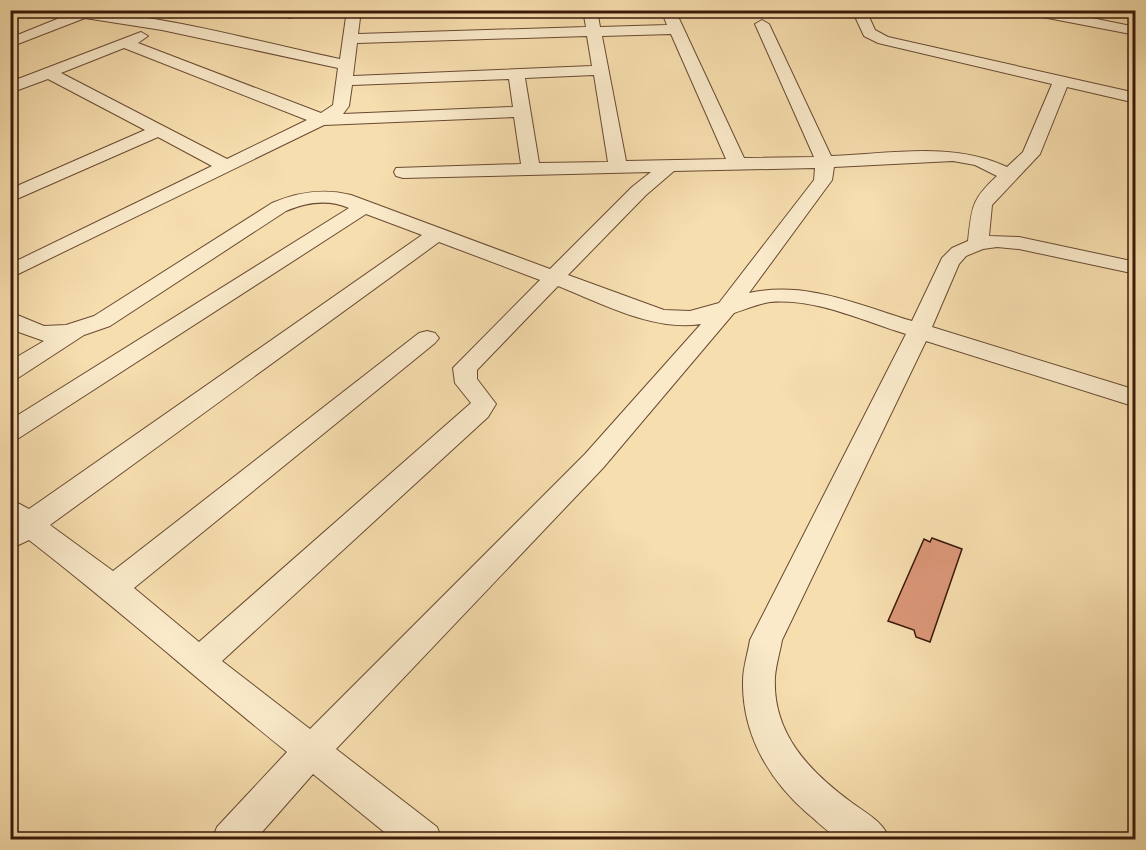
<svg xmlns="http://www.w3.org/2000/svg" width="1146" height="850" font-family="Alegreya,serif">
<style>
.building{fill:#db9779;stroke:#3a1808;stroke-width:1.5}
.lines{fill:none;stroke-linecap:round;stroke-linejoin:round}
.minor-casing{stroke:#694a32;stroke-width:2}
.minor{fill:#faeaca;fill-rule:evenodd}
</style>
<rect width="100%" height="100%" fill="#f7deae"/>
<filter id="stains"><feTurbulence type="fractalNoise" baseFrequency=".00333" numOctaves="4"/><feColorMatrix values="0 0 0 0 .2 0 0 0 0 .09 0 0 0 0 .02 0 0 0 .5 -.17"/></filter>
<radialGradient id="worn" r=".72"><stop offset=".6" stop-color="#630" stop-opacity="0"/><stop offset="1" stop-color="#630" stop-opacity=".3"/></radialGradient>
<!-- building -->
<path class="building" d="M932 538 962 549 930 642 916 637 914 630 888 621 924 539 930 542Z"/>
<g class="lines">
<defs>
<g id="minor">
<path d="M56 10C149 10 249 40 340 59L347 10H361L358 34 586 27 583 10H597L600 27 667 25 661 10H675L744 158 814 157 755 24 762 20 769 24 831 156C889 154 953 141 1007 167L1023 152 1052 84 878 43 864 36 852 10H866L875 30 888 37 1136 93V103L1067 87 1040 154 992 205 989 236 1019 237 1136 262V274L1019 249 997 247 983 249 966 256 959 264 932 327 1136 390V407L926 341 782 640C780 652 776 664 775 677 772 733 809 771 851 802 867 814 883 821 890 840 879 840 849 843 840 839 828 833 817 821 807 813 768 779 742 733 743 681 743 667 748 653 750 640L906 334C863 321 816 298 770 302 758 304 746 309 734 313L603 468 336 749 437 827 442 840H394L313 774 255 840H212L217 827 287 752C200 682 117 608 29 540L10 549V499L29 509 422 235 366 214 19 438 10 441V420L349 208C328 199 307 202 286 211L110 326 84 335 18 378 10 380V361L44 341 10 329V312L44 326 66 325 94 316 272 203C298 192 323 188 351 195L550 269 632 187 651 172 403 178 396 176 394 172 396 168 521 164 514 117 324 125 10 278V264L212 166 158 137 10 202V189L145 130 48 79 10 93V82L141 32 148 36 138 43 321 113 333 105 338 68 162 30 85 18 10 47V38L67 15ZM671 34 726 159 626 161 602 36ZM587 36 592 66 353 76 357 43ZM124 48 307 120 227 159 61 73ZM594 75 608 162 539 163 525 78ZM509 79 513 107 343 114 349 106 352 85ZM953 161 975 165 997 176C971 200 972 207 968 241L952 248 942 258 912 321C859 305 805 280 749 293L832 180 834 167ZM815 168 814 180 719 303 690 311 664 310 568 275 646 195 674 171ZM439 242 540 280 453 368 455 383 471 403 199 642 134 588 435 343 439 338 435 333 427 331 419 333 113 571 50 525ZM558 286C601 303 654 332 701 324L585 454 310 729 222 661 488 417 496 404 477 379V370Z"/>
<path d="M264 10H294L298 14 291 18 266 13Z"/>
<path d="M1020 10H1052L1136 27V35L1027 14Z"/>
</g>
</defs>
<!-- minor casing -->
<use href="#minor" class="minor-casing"/>
<!-- minor -->
<use href="#minor" class="minor"/>
</g>
<!-- margin -->
<rect width="1146" height="850" fill="none" stroke="#f7deae" stroke-width="36"/>
<rect x="12" y="12" width="1122" height="826" fill="none" stroke="#3a1808" stroke-width="3"/>
<rect x="18" y="18" width="1110" height="814" fill="none" stroke="#3a1808" stroke-width="1.5"/>
<rect width="100%" height="100%" filter="url(#stains)"/>
<rect width="100%" height="100%" fill="url(#worn)"/>
</svg>
